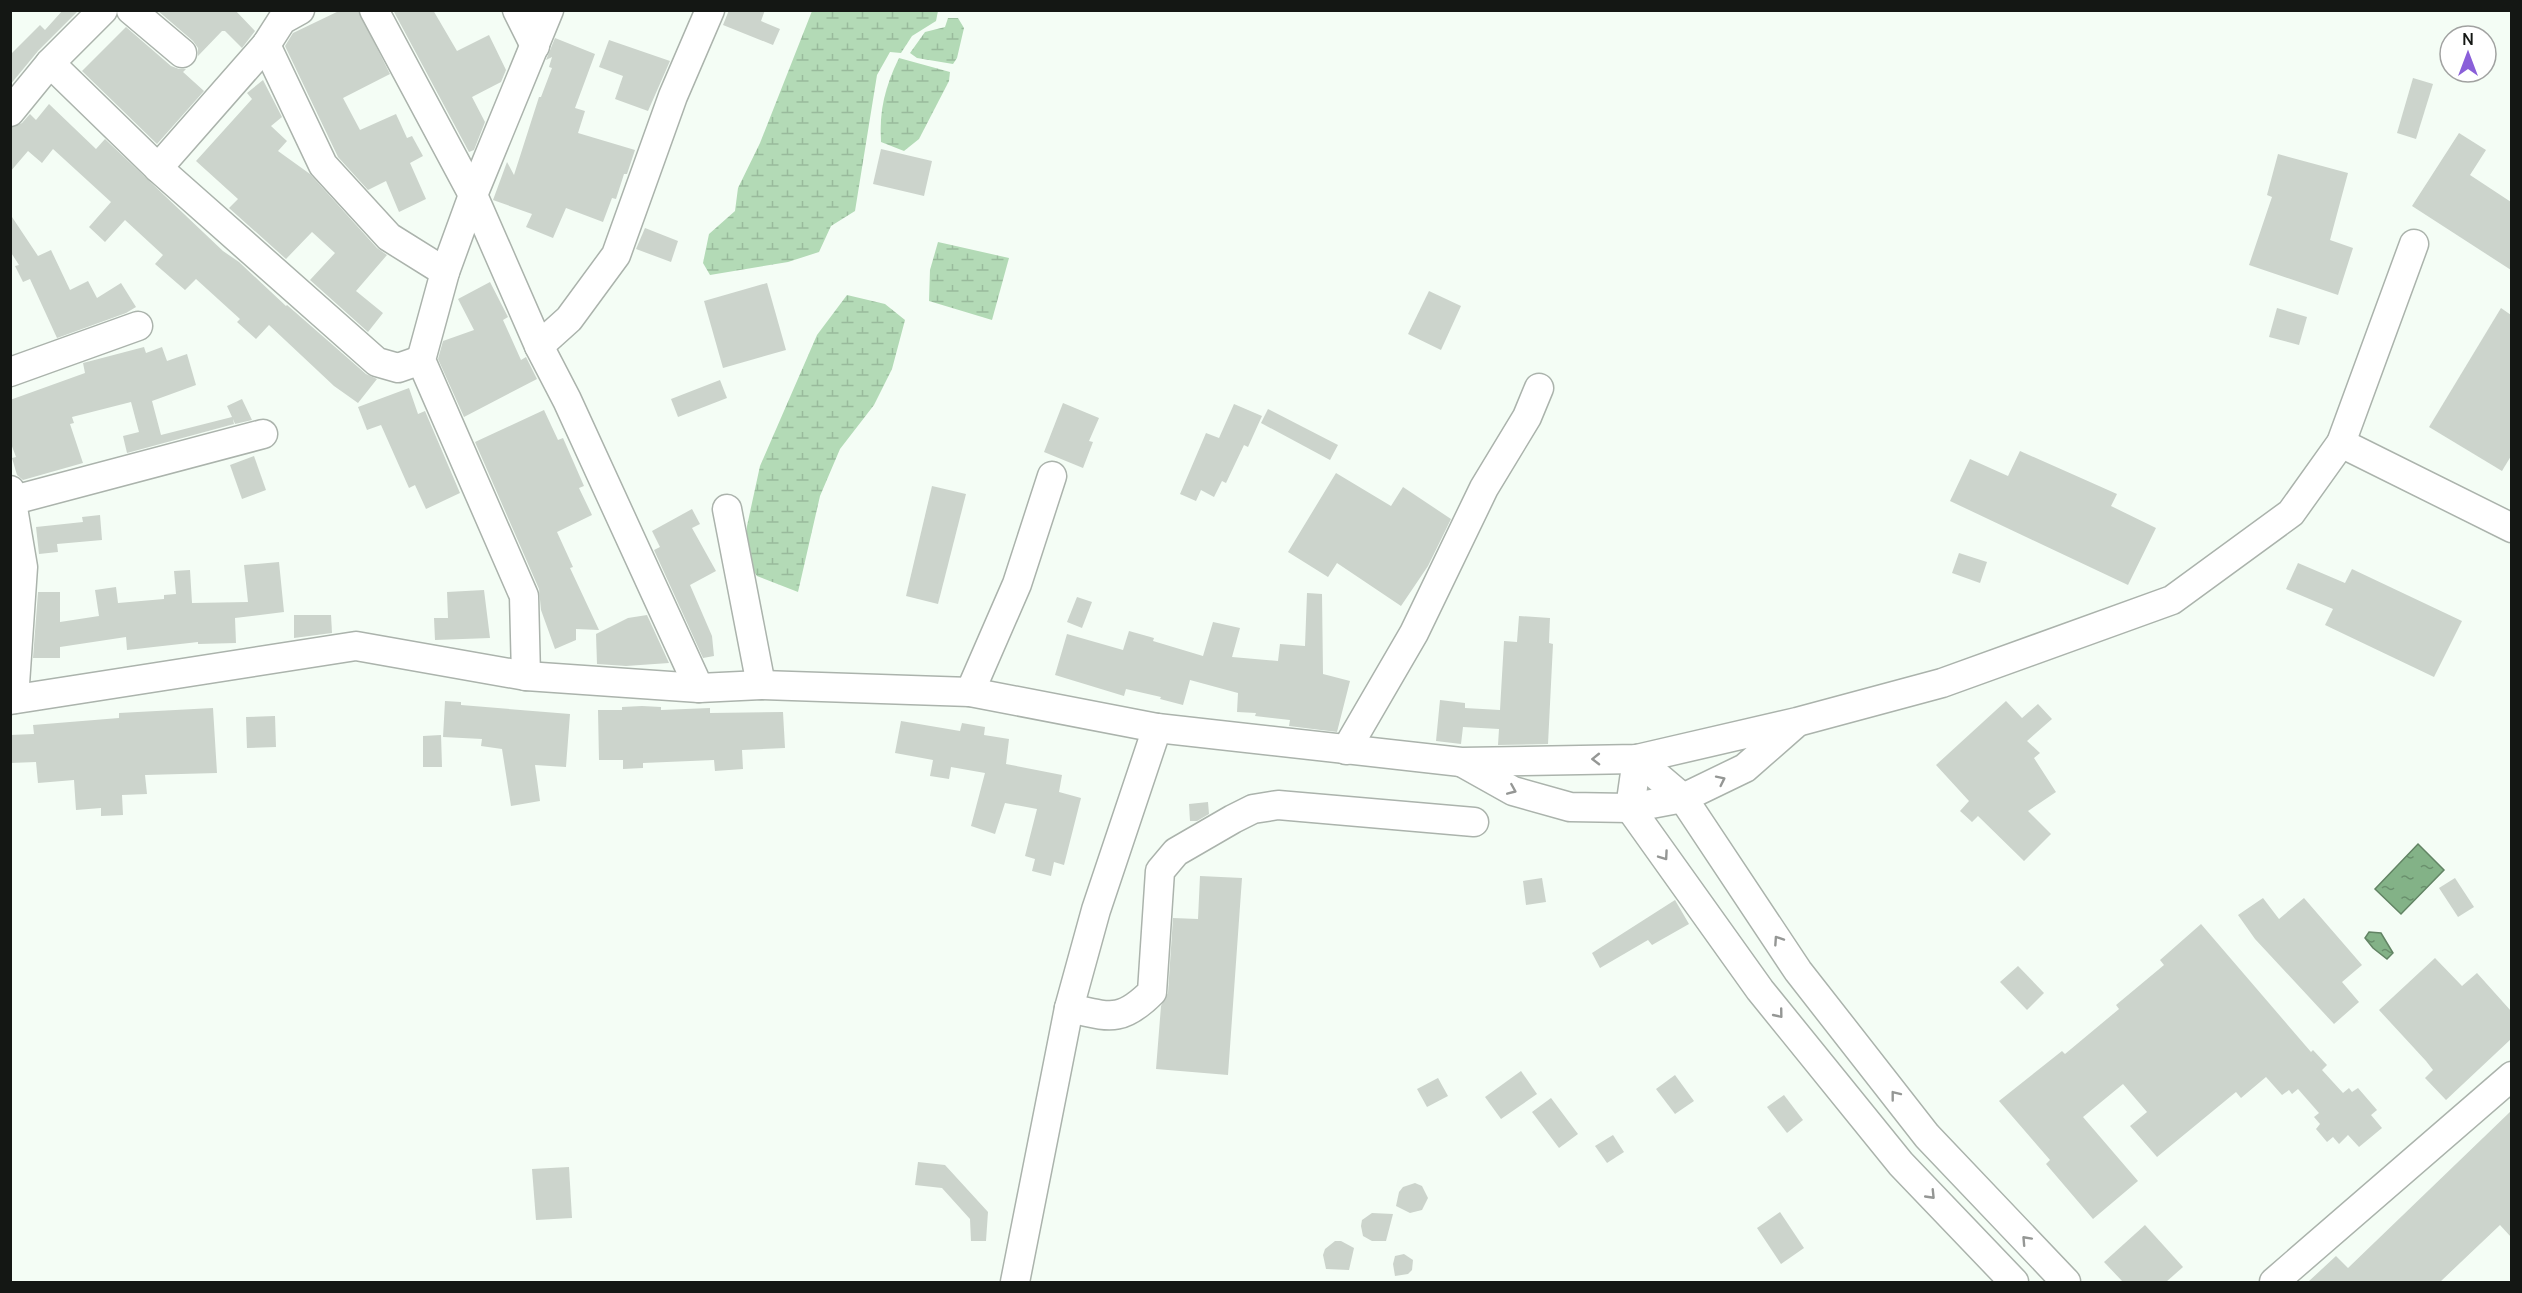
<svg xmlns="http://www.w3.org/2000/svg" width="2522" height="1293" font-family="Manrope,sans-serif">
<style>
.wetland{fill:url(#wetland-marsh)}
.water{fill:url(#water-ripples);stroke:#628464;stroke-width:1.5}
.building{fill:#ccd4cc}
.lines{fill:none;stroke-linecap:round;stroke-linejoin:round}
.minor-casing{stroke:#abb3ac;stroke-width:31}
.minor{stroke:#fff;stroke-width:28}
.oneway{stroke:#959795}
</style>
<defs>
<pattern id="wetland-marsh" width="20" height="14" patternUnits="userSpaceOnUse" patternTransform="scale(1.5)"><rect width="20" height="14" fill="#b3dab6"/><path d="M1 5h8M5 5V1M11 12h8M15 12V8" fill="none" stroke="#99ba9c"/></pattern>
<pattern id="water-ripples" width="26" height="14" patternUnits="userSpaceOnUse" patternTransform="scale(1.5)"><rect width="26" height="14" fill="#83b287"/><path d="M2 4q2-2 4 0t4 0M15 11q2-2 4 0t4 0" fill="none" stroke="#6a906d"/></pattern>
</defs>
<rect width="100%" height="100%" fill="#f4fdf5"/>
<!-- wetland -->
<g class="wetland">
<path d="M812 11H938L936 21 912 36 901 53 890 52 877 75 855 211 831 226 819 252 788 262 710 275 703 263 709 234 735 211 738 188 760 143Z"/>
<path d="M948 18H958L964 28 957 58 953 64 917 58 910 53 925 32 945 27Z"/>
<path d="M899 58 950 72 949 81 919 139 904 151 881 142C879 110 885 87 899 58Z"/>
<path d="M938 242 1009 258 992 320 929 301 930 270Z"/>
<path d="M847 295 885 304 905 320 892 369 874 405 840 449 820 496 798 592 757 576 745 558 747 526 760 466 817 335Z"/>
</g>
<!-- water -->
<g class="water">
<path d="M2418 844 2444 870 2401 914 2375 889Z"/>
<path d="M2369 932 2381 933 2393 953 2387 959 2373 948 2365 938Z"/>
</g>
<!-- building -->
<g class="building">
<path d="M63 10H79L38 51 10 85V55L40 25 45 30Z"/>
<path d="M157 10H235L255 31 242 48 225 31H222L198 56V48L193 41Z"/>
<path d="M341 10H358L390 74 343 98 360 130 396 114 407 138 412 136 423 156 410 163 426 199 399 212 386 181 368 190 338 157 285 46 293 33Z"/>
<path d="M393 10H433L457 51 489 35 506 70 501 82 472 97 485 122 474 150 469 152Z"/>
<path d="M729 10H765L761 21 780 29 773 45 723 25Z"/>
<path d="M126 27 171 66 179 69H186L183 72 204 91 157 144 82 71Z"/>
<path d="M555 38 595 54 575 108 585 111 578 133 635 150 627 174H624L616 199 612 198 603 222 566 208 553 238 526 227 532 214 493 200 507 162 514 175 539 97H541L552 68 549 67 552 57 546 60Z"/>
<path d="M609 40 670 61 648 111 615 99 623 76 599 67Z"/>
<path d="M2413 78 2433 84 2416 139 2397 133Z"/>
<path d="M263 80 282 117 271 126 287 141 278 151 310 174 377 248 387 255 356 291 383 313 368 332 310 280 335 253 312 232 286 259 229 208 238 199 196 161 252 99 247 93Z"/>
<path d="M49 104 96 149 105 139 223 251 239 262 286 306 287 305 366 374 377 379 358 403 334 386 269 325 256 339 237 322 240 319 196 279 185 290 155 264 163 255 125 220 105 242 89 227 111 202 53 149 42 163 28 151 10 172V128L22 123 30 114 36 120Z"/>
<path d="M2459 133 2486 150 2470 175 2511 202V270L2412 206Z"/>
<path d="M881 149 932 161 924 196 873 184Z"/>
<path d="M2278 154 2348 173 2330 240 2353 248 2338 295 2249 265 2272 197 2267 195Z"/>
<path d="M10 214 38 256 51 250 70 290 88 281 97 298 121 283 136 307 126 313 57 338 30 279 23 282 15 266 19 265 10 251Z"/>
<path d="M645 228 678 241 671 262 636 249Z"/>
<path d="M490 282 508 317 503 320 521 360 526 357 537 379 464 417 438 359 443 341 474 330 458 299Z"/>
<path d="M767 283 786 350 723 368 704 301Z"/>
<path d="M1429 291 1461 306 1441 350 1408 334Z"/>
<path d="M2277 308 2307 317 2299 345 2269 337Z"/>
<path d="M2501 308 2511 315V456L2502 471 2429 427Z"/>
<path d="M144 347 146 353 162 347 167 361 187 354 196 385 152 401 161 435 232 417 227 406 242 399 252 420 235 424 233 419 234 424 127 453 123 436 139 432 131 402 72 417 74 423 70 424 83 463 23 480 17 475 12 458 16 457 10 441V400L85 373 83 363Z"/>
<path d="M720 380 727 398 678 417 671 399Z"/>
<path d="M409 388 418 414 425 411 460 493 426 509 415 485 409 488 381 425 367 430 358 407Z"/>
<path d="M1063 403 1099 418 1089 441 1093 442 1083 468 1044 452Z"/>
<path d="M1234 404 1262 416 1248 447 1244 445 1226 483 1222 481 1214 497 1201 490 1196 501 1180 494 1206 433 1219 438Z"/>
<path d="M1268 409 1338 445 1330 460 1261 423Z"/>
<path d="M544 410 558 440 563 438 584 486 579 488 592 515 557 532 573 567 570 568 599 630 576 629V640L555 649 541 610 539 589 475 442Z"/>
<path d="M2020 451 2117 494 2111 506 2156 528 2128 585 1950 501 1970 459 2008 476Z"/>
<path d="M254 456 266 490 242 499 230 465Z"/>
<path d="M1336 473 1391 506 1403 487 1451 519 1428 566 1401 606 1337 563 1328 577 1288 552Z"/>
<path d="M932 486 966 494 938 604 906 596Z"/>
<path d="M692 509 700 524 692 528 716 571 690 585 712 636 714 656 703 658 654 550 660 547 652 531Z"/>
<path d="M100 515 102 540 57 544 58 552 39 554 36 527 83 522 82 517Z"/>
<path d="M1959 553 1987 562 1980 583 1952 573Z"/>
<path d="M279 562 284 612 235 618 236 643 198 644V642L127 650 126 637 60 647V658H33L38 592H60V622L99 616 95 590 116 587 118 603 164 599V595L176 594 174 571 190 570 192 603 248 602 244 565Z"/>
<path d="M2298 563 2345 583 2352 569 2462 621 2434 677 2325 625 2333 609 2286 589Z"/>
<path d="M484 590 490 638 435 640 434 618H448L447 592Z"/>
<path d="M1307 593 1322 594 1323 674 1350 681 1337 732 1289 726 1290 720 1255 716 1256 713 1237 712 1238 693 1190 680 1183 705 1160 699 1161 697 1126 689 1124 696 1055 675 1067 634 1123 650 1129 631 1154 638 1153 641 1203 656 1213 622 1240 628 1232 657 1278 661 1280 644 1305 646Z"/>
<path d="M1077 597 1092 602 1082 628 1067 622Z"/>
<path d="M294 615H331L332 633 294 638Z"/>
<path d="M647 615 669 663 626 666 597 664 596 634 628 618Z"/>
<path d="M1519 616 1550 618 1549 643 1553 644 1548 744 1498 745 1499 729 1463 727 1461 744 1436 741 1440 700 1465 703V708L1500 710 1504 641 1517 642Z"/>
<path d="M445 701 461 702V705L570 714 566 767 535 765 540 801 511 806 502 749 481 746 482 739 443 737Z"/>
<path d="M2006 701 2022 718 2038 704 2052 719 2027 741 2040 753 2034 758 2056 792 2028 811 2051 834 2024 861 1978 816 1972 822 1960 811 1969 801 1936 765Z"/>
<path d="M642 706 661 707V710L710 708V713L783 712 785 748 742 750 743 769 715 771 714 760 643 763V768L623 769V760H599L598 710H622V707Z"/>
<path d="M213 708 217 773 145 775 147 794 122 795 123 815 101 816V808L76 810 74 780 38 783 36 762 10 763V735L34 734 33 725 119 718V713Z"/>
<path d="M275 716 276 747 247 748 246 717Z"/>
<path d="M901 721 960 731 962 723 985 727 984 735 1009 739 1006 764 1062 775 1059 792 1081 798 1064 865 1054 862 1051 876 1032 871 1035 859 1025 856 1037 809 1005 803 995 834 971 826 985 773 951 767 949 779 930 776 933 760 895 753Z"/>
<path d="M441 735 442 767H423V736Z"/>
<path d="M1208 802 1209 814 1197 821H1190L1189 804Z"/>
<path d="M1200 876 1242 878 1228 1075 1156 1069 1161 1006 1168 993 1173 918 1198 919Z"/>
<path d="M1542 878 1546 902 1526 905 1523 881Z"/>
<path d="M2455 878 2474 907 2458 917 2439 888Z"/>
<path d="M2263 898 2279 919 2304 898 2362 965 2342 982 2359 1002 2334 1024 2255 939 2238 915Z"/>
<path d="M1675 900 1689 924 1652 945 1648 940 1600 968 1592 953Z"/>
<path d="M2201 924 2311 1052 2313 1050 2327 1065 2322 1070 2343 1093 2349 1088 2352 1092 2358 1088 2377 1110 2371 1115 2382 1128 2359 1147 2348 1135 2339 1144 2333 1137 2327 1142 2316 1129 2320 1124 2314 1117 2319 1113 2298 1089 2292 1094 2289 1090 2282 1095 2266 1077 2241 1098 2236 1092 2157 1157 2130 1126 2147 1112 2123 1084 2083 1117 2138 1181 2093 1219 2046 1164 2050 1160 1999 1101 2062 1051 2065 1054 2119 1009 2116 1005 2164 965 2160 960Z"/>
<path d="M2435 958 2462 986 2477 973 2511 1011V1039L2446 1100 2425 1078 2433 1070 2426 1061 2379 1010Z"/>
<path d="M2018 966 2044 993 2027 1010 2000 982Z"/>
<path d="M1521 1071 1537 1094 1501 1119 1485 1097Z"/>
<path d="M1675 1075 1694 1101 1675 1114 1656 1089Z"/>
<path d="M1438 1078 1448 1096 1427 1107 1417 1089Z"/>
<path d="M1784 1095 1803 1120 1787 1133 1767 1107Z"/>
<path d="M1551 1098 1578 1134 1559 1148 1532 1112Z"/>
<path d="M2511 1111V1237L2500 1225 2440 1282H2308L2336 1256 2348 1268Z"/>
<path d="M1613 1135 1624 1152 1607 1163 1595 1146Z"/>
<path d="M918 1162 945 1165 988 1212 986 1241H971L970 1219 942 1188 915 1185Z"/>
<path d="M569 1167 572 1218 536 1220 532 1169Z"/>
<path d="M1415 1183 1422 1186 1428 1198 1422 1210 1410 1213 1396 1206 1399 1192 1403 1187Z"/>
<path d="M1780 1212 1804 1248 1781 1264 1757 1228Z"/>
<path d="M1372 1213 1393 1214 1386 1241H1372L1363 1236 1361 1226 1362 1220Z"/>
<path d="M2145 1225 2183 1267 2166 1282H2123L2104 1262Z"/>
<path d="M1335 1241H1341L1354 1248 1349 1270 1326 1269 1323 1255 1325 1249Z"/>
<path d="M1404 1254 1413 1260 1412 1270 1408 1274 1395 1276 1393 1264 1395 1256Z"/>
</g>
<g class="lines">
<defs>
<g id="minor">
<path d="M131 10 182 53"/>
<path d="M374 10 473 195 539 346 567 400 699 688"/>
<path d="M517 10 535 46"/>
<path d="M266 45 323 165 389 237 445 272"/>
<path d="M50 63 158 168 377 362 398 368 421 360"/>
<path d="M10 112 50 63 103 10"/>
<path d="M158 168 266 45 282 20 300 10"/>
<path d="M539 346 569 319 616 255 673 96 710 10"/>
<path d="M10 372 138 326"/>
<path d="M2341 443 2512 528"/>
<path d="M10 490 23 567 14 699"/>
<path d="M10 501 263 434"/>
<path d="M727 509 761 685"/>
<path d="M526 676 524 596 421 360 445 272 473 195 549 10"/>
<path d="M970 692 1017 584 1052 476"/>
<path d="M10 700 356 646 526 676 699 688 761 685 970 692 1157 728 1461 762 1637 759 1797 722 1942 683 2172 600 2291 513 2341 443 2414 244"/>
<path d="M1346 750 1414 633 1484 488 1527 417 1539 388"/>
<path d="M1637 759 1683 798 1798 971 1927 1136 2066 1282"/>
<path d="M1637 759 1630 808 1760 990 1901 1164 2014 1282"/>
<path d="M1463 763 1513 791 1570 807 1630 808 1683 798 1745 768 1794 725"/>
<path d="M1069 1008C1110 1017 1121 1023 1152 992L1160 871 1176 852 1233 819 1253 809 1278 805 1474 822"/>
<path d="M1015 1282 1069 1008 1096 910 1157 728"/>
<path d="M2274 1282 2512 1076"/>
</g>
</defs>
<!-- minor casing -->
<use href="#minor" class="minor-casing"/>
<!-- minor -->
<use href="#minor" class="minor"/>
</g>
<!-- one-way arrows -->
<defs><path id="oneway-chevron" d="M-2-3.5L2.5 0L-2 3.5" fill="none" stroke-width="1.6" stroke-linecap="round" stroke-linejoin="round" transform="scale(1.5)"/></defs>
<g class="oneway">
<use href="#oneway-chevron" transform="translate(1596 759) rotate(179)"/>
<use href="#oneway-chevron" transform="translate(1721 780) rotate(-26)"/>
<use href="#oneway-chevron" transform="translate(1512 790) rotate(23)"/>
<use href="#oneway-chevron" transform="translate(1664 856) rotate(55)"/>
<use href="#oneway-chevron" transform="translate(1778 940) rotate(-124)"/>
<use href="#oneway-chevron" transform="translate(1779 1014) rotate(51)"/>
<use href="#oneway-chevron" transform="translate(1895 1095) rotate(-128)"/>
<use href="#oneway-chevron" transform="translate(1931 1195) rotate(46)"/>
<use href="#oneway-chevron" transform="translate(2026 1240) rotate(-133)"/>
</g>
<!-- border -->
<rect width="2522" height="1293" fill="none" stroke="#141714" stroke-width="24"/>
<!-- north arrow -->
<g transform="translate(2468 54)"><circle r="28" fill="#ffffff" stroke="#a1a2a1" stroke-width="1.5"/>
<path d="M0-4.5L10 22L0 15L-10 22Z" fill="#8a5fd9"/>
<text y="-9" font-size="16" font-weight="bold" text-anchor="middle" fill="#141714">N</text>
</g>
</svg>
